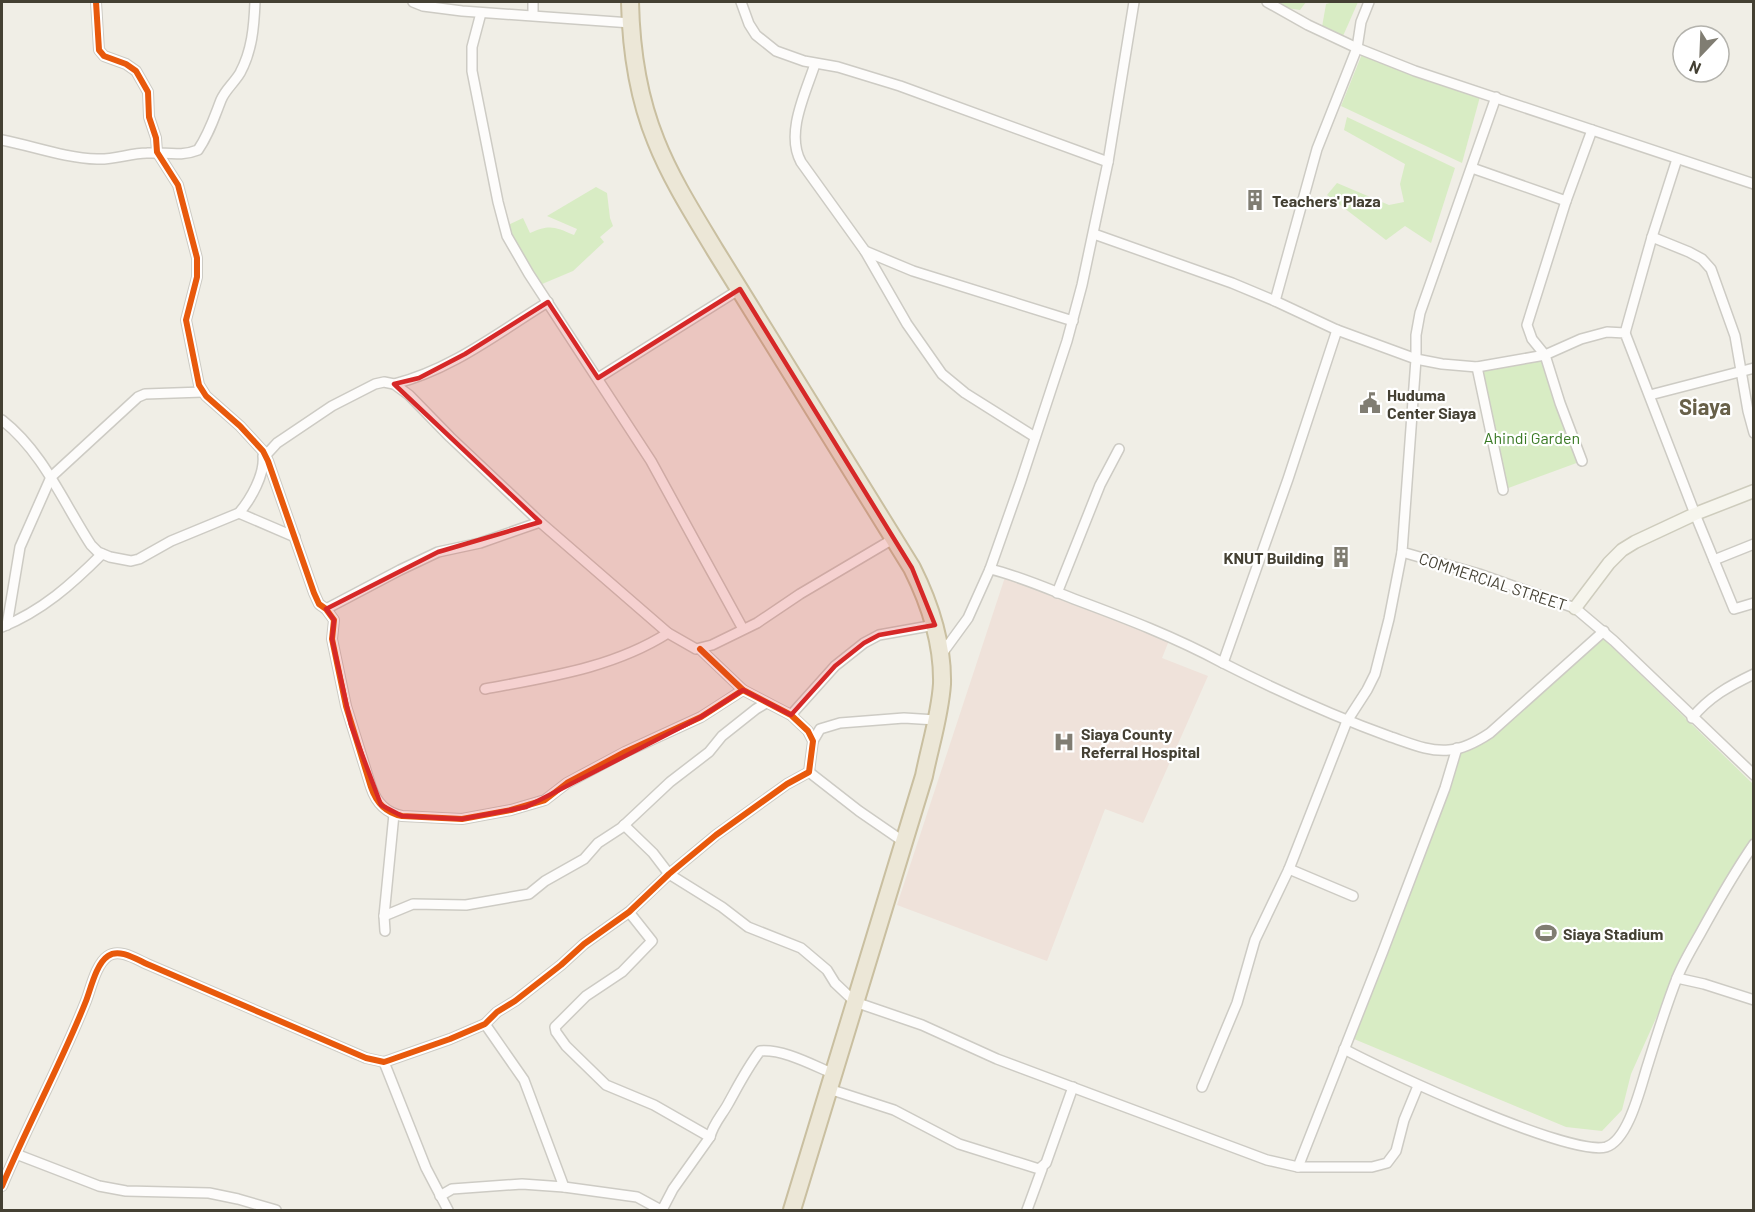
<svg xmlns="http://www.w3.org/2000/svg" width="1755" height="1212" font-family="Barlow,sans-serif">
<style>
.medical{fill:#efe2da}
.green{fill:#d8ecc4}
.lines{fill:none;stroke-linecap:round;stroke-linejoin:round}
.street-casing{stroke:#cdcbc4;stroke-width:12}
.secondary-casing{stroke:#ceccbd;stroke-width:15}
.highway-casing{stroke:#c9bfa0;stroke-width:20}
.street{stroke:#fdfcfb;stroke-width:9}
.secondary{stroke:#f6f5ed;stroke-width:12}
.highway{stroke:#ece7d7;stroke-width:16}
.cycleway-casing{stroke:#fff;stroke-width:10}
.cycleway{stroke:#e8590c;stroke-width:6}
.marked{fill:#d62828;fill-opacity:0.2;stroke:#d62828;stroke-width:4.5;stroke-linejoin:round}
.labels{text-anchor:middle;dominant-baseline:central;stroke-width:4.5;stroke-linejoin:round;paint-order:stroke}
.poi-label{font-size:16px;font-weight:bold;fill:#444033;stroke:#fff;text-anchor:start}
.park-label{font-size:16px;fill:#397924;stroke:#fff}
.street-label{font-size:16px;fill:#444033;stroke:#fff}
.district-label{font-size:22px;font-weight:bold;fill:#686049;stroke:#fff}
</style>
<rect width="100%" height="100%" fill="#f0eee6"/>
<!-- medical -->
<path class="medical" d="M1006 574 1170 638 1162 658 1208 676 1143 823 1105 809 1047 961 897 905Z"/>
<!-- green -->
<g class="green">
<path d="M1272 2H1306L1300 10 1280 7Z"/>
<path d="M1333 2H1358L1343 36 1322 27 1326 4Z"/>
<path d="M1362 54 1481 93 1462 163 1341 106Z"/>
<path d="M1347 117 1455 168 1431 243 1405 226 1386 240 1327 195 1337 183 1389 205 1404 202 1400 184 1405 164 1344 130Z"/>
<path d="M596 187 607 193 610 218 613 226 600 237 604 242 573 271 535 287 508 225 523 218 530 233C550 224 555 227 574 235L577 229 547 216Z"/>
<path d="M1545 355 1582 461 1503 490 1478 372Z"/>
<path d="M1600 635 1753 784V836L1670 987 1631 1074 1622 1110 1602 1131 1566 1127 1354 1039 1417 871 1457 748 1496 733Z"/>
</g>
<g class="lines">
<defs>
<g id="street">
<path d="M96 2 99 50 104 56 126 64 136 71 148 92 149 117 156 138 157 152 178 185 197 258V277L186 320 199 385 206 396 240 426 263 451 268 461 314 593 319 604 326 609 334 620 332 639 346 706 371 787C376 802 386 813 402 816L462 819 511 810 545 800 567 783 625 752 701 717 743 690"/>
<path d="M413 2 423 6 462 11 631 23"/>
<path d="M741 2 749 24 756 35 776 51 804 61 838 67 900 86 1108 162"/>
<path d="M1267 2 1308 25 1357 48 1415 71 1754 184"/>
<path d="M481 13 472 47V71L498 202 507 236 529 274 651 461 743 629"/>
<path d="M533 15V2"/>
<path d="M815 64C806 92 785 133 801 162L865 251 907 324 942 374 965 393 1035 437"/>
<path d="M1496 97 1420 313 1416 335V359L1442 364 1477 367 1545 355 1581 339 1607 332 1625 333 1695 514 1734 609 1754 603"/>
<path d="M2 140C33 146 65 158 97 159 114 160 130 153 147 153 165 152 181 157 198 150 209 134 214 118 221 100 225 90 234 83 240 73 252 51 254 27 255 2"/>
<path d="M1472 168 1566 201"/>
<path d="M1094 234 1232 283 1275 301 1337 330 1416 359 1402 552 1479 574 1575 608 1614 641 1754 775"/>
<path d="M1652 237 1689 252 1702 259 1711 269 1735 336 1748 411 1754 433"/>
<path d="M865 251 913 271 1073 321"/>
<path d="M1275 301 1317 149 1357 48 1361 22 1369 2"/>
<path d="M1625 333 1652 237 1677 159"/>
<path d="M1477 367 1503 490"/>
<path d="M598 378 740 289"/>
<path d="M394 384C451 370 499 332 548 302"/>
<path d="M1650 395 1754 368"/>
<path d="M2 420C43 452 63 502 91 545L98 552 110 557 131 561 139 559 171 541 239 513C251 499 265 474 263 456"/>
<path d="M266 455 277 443 332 406 375 384 384 382 394 384 409 395 450 437 540 522 668 633 696 649 712 645 757 623 800 594 893 539"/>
<path d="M1582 461 1560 403 1545 355 1532 339 1527 325 1566 201 1592 130"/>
<path d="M239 513 295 537"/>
<path d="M1714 560 1754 544"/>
<path d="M990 569 1021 481 1067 341 1082 285 1108 162 1134 2"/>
<path d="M1057 593 1100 485 1119 449"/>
<path d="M326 609 400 570 438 552 480 543 540 522"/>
<path d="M7 625 20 547 51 477 138 397 145 394 203 392"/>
<path d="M2 627C42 611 72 584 102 554"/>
<path d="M941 655 968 618 990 569C1019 576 1046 588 1074 599 1125 618 1175 637 1223 663L1288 479 1337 330"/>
<path d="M1223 663C1278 691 1333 716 1391 737 1409 743 1429 752 1449 750 1464 749 1478 741 1490 733L1604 631"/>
<path d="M485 689C548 677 613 668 668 633"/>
<path d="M791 715 835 666 864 643 879 635 935 625"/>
<path d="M1692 718C1709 697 1729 686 1754 674"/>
<path d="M813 741 820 729 840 723 904 718 936 720"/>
<path d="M809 772 859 811 904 842"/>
<path d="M624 825 653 853 669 874 722 907 748 927 801 948 827 970 835 983 855 1002 922 1025 997 1059 1267 1160 1298 1167 1383 951 1445 788 1457 748"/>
<path d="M1353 896 1289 869 1347 721 1367 690 1375 674 1389 619 1402 552"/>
<path d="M629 912 652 941 622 972 586 996 555 1027 556 1032 566 1046 606 1085 654 1105 710 1137"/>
<path d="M384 916 413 904 466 905 529 894 545 881 584 859 598 843 621 828 670 782 709 752 722 736 756 709 766 703"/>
<path d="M385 931 384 916 394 814"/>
<path d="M1677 978 1704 984 1754 1000"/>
<path d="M485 1024 524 1080 564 1187"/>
<path d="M1344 1049C1383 1070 1570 1157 1606 1147 1629 1140 1641 1085 1648 1064 1657 1035 1666 1006 1677 978 1683 963 1692 948 1700 934 1717 903 1734 873 1754 844"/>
<path d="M384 1062 426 1168 448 1210"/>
<path d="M1202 1087 1237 1003 1255 940 1289 869"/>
<path d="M829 1089 894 1110 959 1144 1039 1169 1046 1163 1073 1087"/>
<path d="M16 1154 99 1186 126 1191 209 1193 238 1199 276 1210"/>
<path d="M1298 1167H1372L1387 1163 1396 1151 1404 1120 1418 1086"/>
<path d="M2 1186C28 1124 61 1064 86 1001 91 988 96 964 108 956 119 948 136 959 147 964L366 1058 384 1062 390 1060 450 1039 485 1024 497 1012 515 1001 561 965 584 944 629 912 669 874 716 835 787 784 809 772 813 741 808 731 791 715 743 690 700 649"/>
<path d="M440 1196 452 1189 522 1184 564 1187 637 1197 661 1210"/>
<path d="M662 1210 673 1189 710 1137C713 1124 722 1115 728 1104 738 1086 747 1068 760 1051 784 1049 812 1065 834 1074"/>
<path d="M1027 1210 1042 1169"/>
</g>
<path id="secondary" d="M1575 608 1609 563 1622 550 1635 542 1695 514 1754 491"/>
<path id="highway" d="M630 2C631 49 638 97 656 141 671 179 694 215 715 250L912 568C930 604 943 644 942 684 940 715 930 746 924 776L792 1210"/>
</defs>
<!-- street casing -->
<use href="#street" class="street-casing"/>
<!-- secondary casing -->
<use href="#secondary" class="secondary-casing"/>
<!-- highway casing -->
<use href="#highway" class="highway-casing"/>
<!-- street -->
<use href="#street" class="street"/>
<!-- secondary -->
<use href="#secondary" class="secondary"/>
<!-- highway -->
<use href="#highway" class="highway"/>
<defs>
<g id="cycleway">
<path d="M96 2 99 50 104 56 126 64 136 71 148 92 149 117 156 138 157 152 178 185 197 258V277L186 320 199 385 206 396 240 426 263 451 268 461 314 593 319 604 326 609 334 620 332 639 346 706 371 787C376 802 386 813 402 816L462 819 511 810 545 800 567 783 625 752 701 717 743 690"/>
<path d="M2 1186C28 1124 61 1064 86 1001 91 988 96 964 108 956 119 948 136 959 147 964L366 1058 384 1062 390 1060 450 1039 485 1024 497 1012 515 1001 561 965 584 944 629 912 669 874 716 835 787 784 809 772 813 741 808 731 791 715 743 690 700 649"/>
</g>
</defs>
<!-- cycleway casing -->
<use href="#cycleway" class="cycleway-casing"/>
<!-- cycleway -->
<use href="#cycleway" class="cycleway"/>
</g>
<!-- marked area -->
<path class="marked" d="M740 289 912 568 935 625 879 635 864 643 835 666 791 715 743 690 701 717 526 807 462 819 402 816 381 805 351 725 332 639 334 620 326 609 438 552 540 522 394 384 419 378 465 354 548 302 598 378Z"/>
<!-- icons -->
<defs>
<symbol id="building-bare" viewBox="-9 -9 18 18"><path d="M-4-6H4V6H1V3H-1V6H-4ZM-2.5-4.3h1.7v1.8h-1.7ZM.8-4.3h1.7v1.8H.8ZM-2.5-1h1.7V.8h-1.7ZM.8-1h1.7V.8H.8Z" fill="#807d72" stroke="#fff" stroke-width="2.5" paint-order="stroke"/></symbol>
<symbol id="civic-bare" viewBox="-9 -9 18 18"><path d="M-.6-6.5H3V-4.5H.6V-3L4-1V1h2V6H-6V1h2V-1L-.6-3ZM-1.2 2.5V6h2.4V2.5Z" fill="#807d72" stroke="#fff" stroke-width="2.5" paint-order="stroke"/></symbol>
<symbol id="hospital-bare" viewBox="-9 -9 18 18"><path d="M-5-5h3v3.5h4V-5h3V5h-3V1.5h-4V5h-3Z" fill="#807d72" stroke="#fff" stroke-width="2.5" paint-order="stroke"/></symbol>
<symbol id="stadium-bare" viewBox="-9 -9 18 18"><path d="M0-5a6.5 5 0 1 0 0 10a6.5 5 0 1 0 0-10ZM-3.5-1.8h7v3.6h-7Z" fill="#807d72" stroke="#fff" stroke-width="2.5" paint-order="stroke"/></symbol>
</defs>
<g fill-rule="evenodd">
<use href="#building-bare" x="1240" y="185" width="30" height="30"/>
<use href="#civic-bare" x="1355" y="388" width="30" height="30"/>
<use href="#building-bare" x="1326" y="542" width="30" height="30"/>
<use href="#hospital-bare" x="1049" y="727" width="30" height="30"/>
<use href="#stadium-bare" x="1531" y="918" width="30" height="30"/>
</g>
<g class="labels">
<!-- poi labels -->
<g class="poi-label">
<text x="1272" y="200">Teachers' Plaza</text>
<text x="1387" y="394">Huduma<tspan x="1387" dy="18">Center Siaya</tspan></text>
<text x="1324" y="557" text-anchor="end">KNUT Building</text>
<text x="1081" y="733">Siaya County<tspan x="1081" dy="18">Referral Hospital</tspan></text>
<text x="1563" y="933">Siaya Stadium</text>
</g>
<!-- park labels -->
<g class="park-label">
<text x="1532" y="437">Ahindi Garden</text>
</g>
<!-- street labels -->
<g class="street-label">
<text transform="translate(1493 581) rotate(18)">COMMERCIAL STREET</text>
</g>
<!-- district labels -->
<g class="district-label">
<text x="1705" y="406">Siaya</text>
</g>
</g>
<!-- border -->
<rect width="1755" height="1212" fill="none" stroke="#444033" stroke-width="6"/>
<!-- north arrow -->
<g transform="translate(1701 54) rotate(203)"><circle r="28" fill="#ffffff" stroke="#b4b3ad" stroke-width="1.5"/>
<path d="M0-4.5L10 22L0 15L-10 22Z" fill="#807d72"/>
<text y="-9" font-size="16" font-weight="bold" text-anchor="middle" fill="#444033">N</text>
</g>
</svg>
